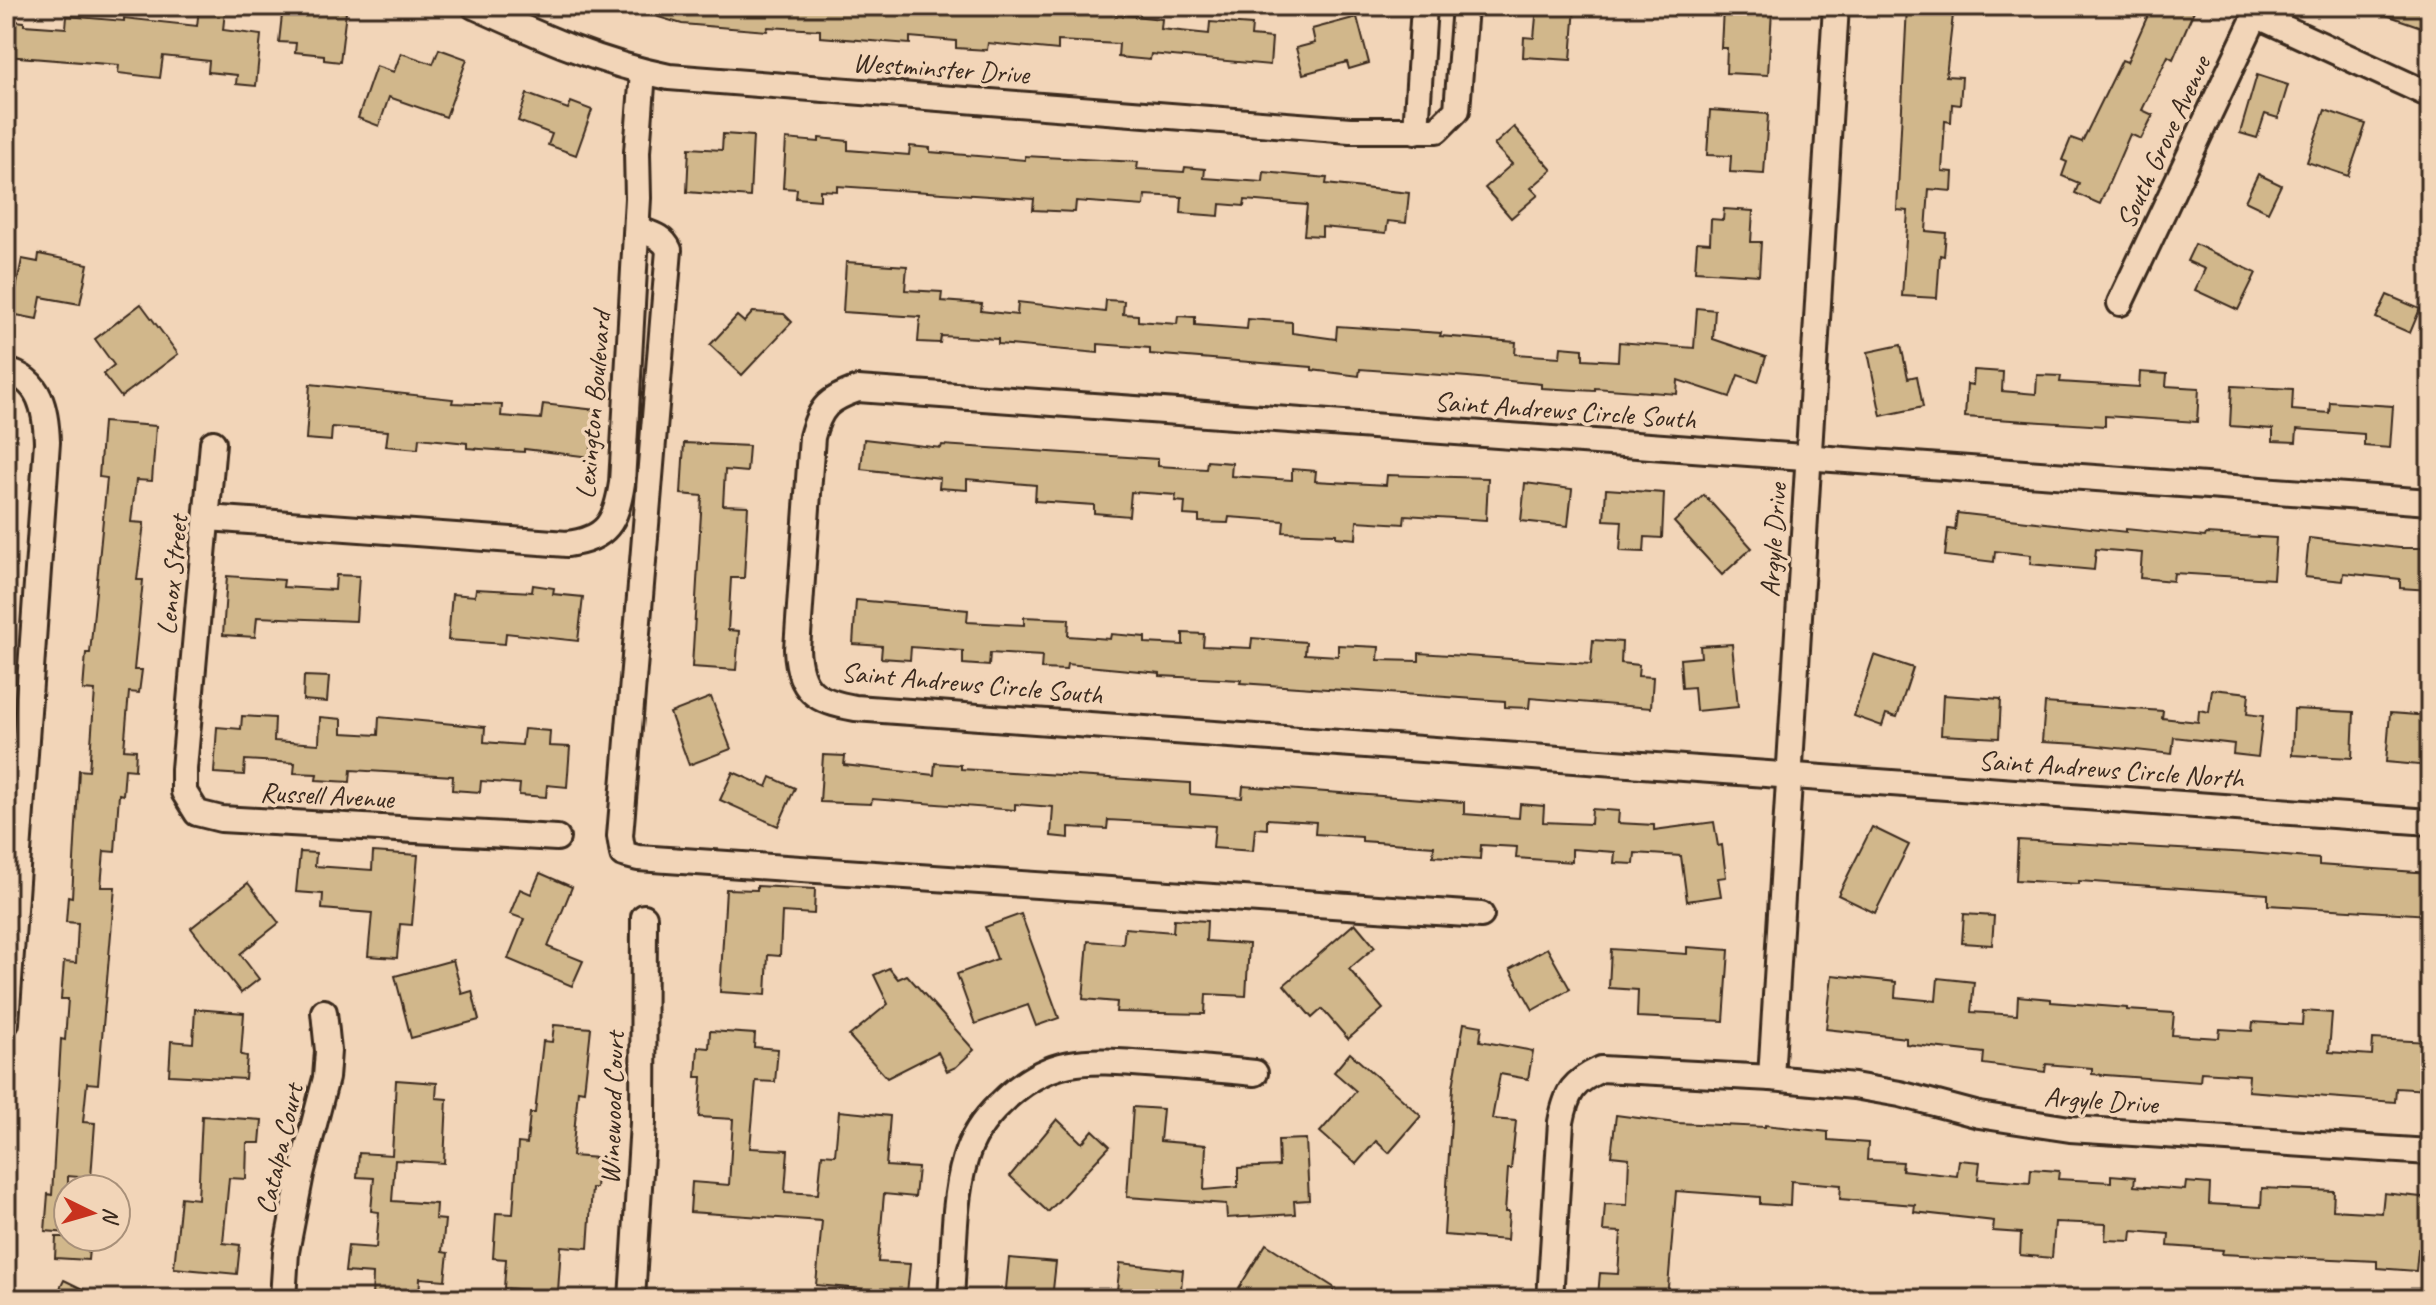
<svg xmlns="http://www.w3.org/2000/svg" width="2436" height="1305" font-family="Caveat,sans-serif">
<style>
.building{fill:#d1b78b;stroke:#3b2a1e;stroke-width:2}
.lines{fill:none;stroke-linecap:round;stroke-linejoin:round}
.minor-casing{stroke:#3b2a1e;stroke-width:30}
.minor{stroke:#f2d5b8;stroke-width:24}
.labels{text-anchor:middle;dominant-baseline:central;stroke-width:7;stroke-linejoin:round;paint-order:stroke}
.street-label{font-size:28px;fill:#3b2a1e;stroke:#f2d5b8}
</style>
<rect width="100%" height="100%" fill="#f2d5b8"/>
<filter id="ink" filterUnits="userSpaceOnUse"><feTurbulence type="fractalNoise" baseFrequency=".0125" numOctaves="2"/><feDisplacementMap in="SourceGraphic" scale="16" xChannelSelector="R" yChannelSelector="G"/><feConvolveMatrix kernelMatrix="1 2 1 2 8 2 1 2 1" color-interpolation-filters="sRGB"/></filter>
<g filter="url(#ink)">
<!-- building -->
<g class="building">
<path d="M283 6 346 12 340 62 324 60V55L295 52 296 43 279 42Z"/>
<path d="M636 6H1018L1017 11 1059 13 1060 6H1098L1097 12 1162 19 1161 29 1209 34 1210 22 1252 25 1251 36 1272 38 1270 65 1151 54 1150 60 1118 57 1119 44 1058 41V50L988 43 987 50 956 48V41L910 37V44L820 37V30L768 27 767 31 682 24 635 10Z"/>
<path d="M1537 6H1575L1571 60 1523 57 1524 37 1534 38Z"/>
<path d="M1907 6H1954L1946 76 1962 77 1960 105 1952 104 1951 122 1945 121 1942 171 1953 172 1952 191 1929 189 1926 231 1946 233 1944 256 1940 255 1937 298 1902 296 1908 211 1897 210Z"/>
<path d="M2152 6H2196L2173 59 2168 56 2142 110 2153 115 2141 139 2130 134 2100 204 2075 193 2079 183 2062 176 2067 162 2062 160 2071 138 2082 142 2122 60 2127 62Z"/>
<path d="M2369 6H2430V30L2369 9Z"/>
<path d="M199 8 225 11 223 30 261 35 256 86 236 84 237 75 208 72 209 61 163 56 160 78 118 73 119 65 6 56V20L24 22V25L66 28 67 16 124 21V18L197 26Z"/>
<path d="M1723 8 1772 11 1768 75 1726 73 1727 48H1721Z"/>
<path d="M1357 17 1369 63 1349 69 1347 62 1303 74 1296 48 1315 43 1312 29Z"/>
<path d="M439 49 467 59 446 117 389 97 379 126 358 118 376 66 394 72 401 53 433 64Z"/>
<path d="M2257 75 2288 85 2278 118 2265 114 2257 138 2240 133Z"/>
<path d="M527 94 568 109 571 102 592 110 576 155 548 145 552 134 518 121Z"/>
<path d="M1710 110 1768 114 1764 174 1730 172 1731 156 1707 155Z"/>
<path d="M2325 110 2366 124 2348 176 2307 162Z"/>
<path d="M1514 127 1552 170 1531 188 1538 195 1511 218 1485 188 1512 164 1494 145Z"/>
<path d="M723 134 753 136 750 197 687 192 689 148 722 150Z"/>
<path d="M819 138 848 141V150L909 155 910 146 930 148V152L1025 160V156L1138 162 1137 169 1184 172 1185 167 1205 169 1204 178 1263 182 1264 172 1327 178 1326 184 1409 193 1406 223 1388 221 1386 233 1322 227V236L1304 235 1307 205 1245 200 1244 206 1220 204 1219 216 1181 213 1182 197 1145 195 1144 206 1076 201 1075 212 1033 210 1034 199 837 186V191L820 190V200L796 198 797 189 783 188 786 139 819 142Z"/>
<path d="M2258 174 2281 185 2268 212 2245 201Z"/>
<path d="M1724 209 1753 211 1751 242H1761L1759 275 1695 271 1697 242 1710 243 1711 219 1723 220Z"/>
<path d="M2195 244 2256 273 2238 310 2195 290 2205 269 2187 261Z"/>
<path d="M39 254 88 264 80 304 41 297 37 319 11 314 22 259 38 262Z"/>
<path d="M846 262 907 266 905 290 942 292 941 301 982 304 981 311 1017 315 1018 302 1105 312 1106 300 1124 301 1123 314 1138 315V321L1177 324 1178 316 1195 317V325L1247 329 1248 319 1292 322V333L1336 339 1337 326 1441 333 1440 336 1516 342 1515 354 1560 357 1561 347 1583 349V359L1618 361 1619 342 1694 348 1697 308 1715 310 1713 339 1766 357 1758 382 1738 375 1730 397 1678 380 1677 394 1595 388V391L1541 388V384L1468 377 1360 369 1359 376 1312 370V367L1150 354V348L1098 344V353L998 344V339L941 336 940 343 918 342 920 317 843 312Z"/>
<path d="M2387 295 2420 309 2410 333 2376 318Z"/>
<path d="M141 304 178 354 121 397 103 374 114 365 95 339Z"/>
<path d="M753 312 784 314 792 322 742 375 710 345 737 316 744 322Z"/>
<path d="M1901 345 1908 378 1917 376 1923 407 1881 416 1868 352Z"/>
<path d="M1974 370 2003 372 2002 391 2036 394 2037 375 2061 376 2060 382 2139 387 2140 372 2167 374 2166 386 2199 388 2197 422 2105 416V426L1965 417 1967 384 1973 385Z"/>
<path d="M310 384 453 399 452 403 502 405 501 416 541 419 543 404 596 410 590 457 524 449V452L467 448V443L419 438 418 449 386 446 388 431 332 427 331 441 306 439Z"/>
<path d="M2232 386 2293 389 2292 410 2329 413 2330 402 2393 406 2390 448 2364 446V434L2297 429 2296 442 2273 441V429L2230 426Z"/>
<path d="M103 422 156 426 152 481 136 480 131 522 144 523 137 580H143L134 670H142L139 693 129 692 124 749 136 750 135 770 125 769 123 795 119 794 115 852 104 851 101 887H115L98 1084 87 1083 83 1122 95 1123 91 1178 68 1176V1233L45 1231 48 1194 52 1195 61 1039 65 1040 68 999H61L64 962 76 963 78 923 66 922 68 896 72 897 79 770 89 771 93 716 95 691 83 690 86 653H90L107 478 99 477Z"/>
<path d="M864 439 941 448 942 445 1158 459V466L1206 469 1207 461 1232 463 1231 476 1292 480V469L1316 471 1315 481 1386 485 1387 475 1488 478 1486 520 1405 515 1404 524 1357 521 1356 539 1336 537V534L1283 532 1284 521 1229 517 1228 523 1199 522V516L1184 515 1185 502 1175 501 1176 495 1131 492 1129 516 1094 513V505L1035 501 1036 485 967 479V490L939 488 940 478 861 469Z"/>
<path d="M684 443 749 446 747 472 725 470 723 505 748 506 744 578H731L728 630 739 631 736 670 692 667 702 496 681 494Z"/>
<path d="M1525 483 1572 489 1568 526 1521 521Z"/>
<path d="M1606 489 1664 493 1662 538 1645 537 1644 552 1620 551 1622 521 1604 520Z"/>
<path d="M1704 495 1752 548 1722 575 1674 522Z"/>
<path d="M1957 513 2126 532V529L2205 537 2206 534 2276 538 2273 579 2174 573 2173 581 2140 578 2142 553 2096 549 2094 570 2030 564 2031 555 1995 551 1994 562 1945 556 1948 529 1955 530Z"/>
<path d="M2309 538 2399 548H2430V590L2400 588V579L2344 573 2343 581 2305 577Z"/>
<path d="M336 575 359 576 356 621 257 617 255 637 223 635 227 576 284 580 283 587 335 590Z"/>
<path d="M533 585 554 588 553 594 583 597 578 641 506 633 505 644 448 640 452 594 475 596 476 589 532 592Z"/>
<path d="M856 600 968 610 967 622 1024 625V617L1069 619 1068 636 1110 639 1111 634 1145 637V643L1183 645V633L1204 634 1203 646 1251 648 1252 638 1306 642 1305 654 1338 656V645L1379 647 1378 660 1419 661V653L1591 664 1593 640 1622 642 1621 663 1639 665 1638 676 1653 677 1651 708 1530 698 1529 708 1505 707V701L1240 683 1241 680 1160 676V673L1067 664 1066 670 1041 669 1042 656 990 653 989 666 963 664V651L911 647 910 660 881 658 882 646 853 644Z"/>
<path d="M1732 644 1738 707 1696 711 1694 687 1682 688 1680 659 1701 657 1700 646Z"/>
<path d="M1874 655 1913 668 1897 717 1886 714 1882 726 1854 716Z"/>
<path d="M304 676 329 677 327 702 303 700Z"/>
<path d="M2212 689 2249 693 2247 714 2263 716 2258 757 2233 754 2234 744 2174 737 2172 754 2081 744 2042 742 2045 703 2163 711 2162 718 2198 722 2199 710 2209 712Z"/>
<path d="M1943 695 2001 699 1999 738 1941 735Z"/>
<path d="M711 697 731 749 689 765 670 713Z"/>
<path d="M2294 709 2354 712 2352 758 2292 755Z"/>
<path d="M2390 713 2430 716V766L2386 762Z"/>
<path d="M242 716 275 718 274 741 319 744 320 717 342 719V733L378 735 379 717 485 727 484 742 522 745 524 729 550 731 549 746 570 747 567 787 547 785 546 797 519 795 520 784 481 781 480 792 452 790 453 776 351 770 350 782 316 780 317 774 294 773 295 763 245 760 244 775 214 773 217 727 241 729Z"/>
<path d="M823 755 845 756 844 765 934 775 935 763 961 765V769L1190 783V794L1242 798 1243 786 1464 802V814L1519 818 1520 804 1544 806 1543 822 1591 824 1592 809 1619 811 1618 823 1654 825V830L1714 822 1718 846 1722 845 1726 877 1718 878 1721 896 1687 901 1681 856 1635 853 1634 864 1614 863 1615 852 1572 849V862L1516 858 1517 847 1481 845 1480 859 1433 856 1434 846 1362 841V837L1315 834 1316 822 1267 819V829L1255 828 1253 851 1213 848 1215 826 1108 820 1107 829 1069 827V838L1051 836 1053 807 1015 804V810L872 799 871 804 820 802Z"/>
<path d="M733 772 767 787 771 777 795 788 778 826 720 800Z"/>
<path d="M1872 827 1909 845 1875 913 1838 895Z"/>
<path d="M2018 840 2250 853 2319 859V865L2430 873V915L2268 905V894L2079 881V884L2016 880Z"/>
<path d="M300 852 316 853 315 866 372 870 373 852 418 855 412 925 400 924 397 958 368 956 372 913 322 909 323 894 296 892Z"/>
<path d="M540 873 572 887 548 947 583 961 572 986 508 959 524 919 510 914 520 889 531 894Z"/>
<path d="M248 883 279 923 240 954 259 979 241 993 191 928Z"/>
<path d="M757 886 815 889 814 914 782 912 780 956 768 955 766 995 720 992 726 889 757 890Z"/>
<path d="M1021 914 1059 1018 1036 1026 1028 1005 975 1024 957 974 997 959 985 927Z"/>
<path d="M1964 914 1994 916 1992 945 1962 943Z"/>
<path d="M1174 919 1207 921 1206 941 1249 944 1246 996 1206 994 1205 1014 1116 1012 1117 1002 1083 999 1088 941 1123 944 1125 928 1173 932Z"/>
<path d="M1355 923 1375 947 1349 969 1383 1009 1348 1039 1322 1009 1312 1018 1284 985Z"/>
<path d="M1687 947 1729 950 1724 1021 1637 1017 1638 990 1609 988 1611 949 1687 954Z"/>
<path d="M1547 948 1570 989 1533 1010 1510 969Z"/>
<path d="M453 960 462 994 472 991 479 1020 411 1038 395 976Z"/>
<path d="M889 968 898 979 907 975 974 1050 956 1067 947 1071 938 1052 887 1078 849 1036 888 1004 874 975Z"/>
<path d="M1832 975 1896 982 1895 997 1936 1001 1938 978 1974 982 1971 1012 2017 1015 2018 996 2051 999V1002L2127 1008V1010L2174 1013 2172 1035 2219 1038 2220 1029 2252 1031 2253 1022 2302 1025 2303 1011 2332 1013 2329 1052 2372 1055 2373 1039 2430 1042V1090L2396 1088 2395 1102 2248 1091 2249 1075 2201 1072 2200 1082 2092 1074V1068L2046 1064 2045 1072 1983 1064 1984 1053 1906 1044V1038L1826 1029Z"/>
<path d="M195 1009 244 1013 241 1055 247 1056 245 1079 169 1075 171 1041 193 1043Z"/>
<path d="M1464 1023 1482 1026 1480 1041 1533 1051 1528 1079 1500 1074 1492 1119 1516 1121 1511 1169H1508L1505 1212H1509L1507 1240 1444 1235 1453 1087Z"/>
<path d="M554 1025 591 1028 584 1091 578 1090 572 1156 598 1158 596 1188H592L588 1248 561 1246 558 1292 504 1288 506 1259 493 1258 496 1213 513 1214 518 1143 527 1144 530 1113H535L543 1041 552 1042Z"/>
<path d="M710 1031 755 1034 754 1047 778 1049 775 1082 756 1081 750 1148 788 1150 785 1192 818 1194 822 1154 835 1155 839 1111 890 1116 886 1166 918 1168 915 1197 884 1194 878 1262 910 1264 907 1293 816 1285 822 1221 690 1212 692 1182 729 1185 733 1119 699 1117 702 1077H696L698 1047 709 1048Z"/>
<path d="M1350 1053 1421 1116 1389 1153 1376 1141 1356 1164 1320 1132 1356 1091 1334 1072Z"/>
<path d="M396 1080 437 1083 436 1098 447 1099 444 1163 395 1160 392 1201 436 1204 435 1219 445 1220 442 1252 448 1253 445 1280 420 1278 419 1299H372L373 1274 345 1272 348 1246 376 1248 379 1212 371 1211 374 1178 357 1177 359 1153 392 1155Z"/>
<path d="M1133 1107 1163 1109 1160 1141 1206 1145 1204 1190 1238 1187V1168L1279 1166 1278 1140 1306 1139 1309 1200 1294 1201 1295 1214 1227 1218 1226 1204 1127 1197Z"/>
<path d="M1616 1115 1676 1123 1765 1127V1125L1828 1132V1140L1868 1143 1867 1160 1903 1162 1902 1170 1957 1176 1959 1160 1980 1162 1978 1179 2030 1183 2031 1169 2059 1171 2058 1179 2111 1182V1175L2135 1177 2134 1186 2185 1190 2186 1182 2210 1184 2209 1204 2261 1207 2262 1188 2334 1191 2333 1210 2382 1213 2384 1193 2430 1198V1250L2418 1249 2416 1271 2377 1268V1261L2222 1254 2223 1250 2168 1246 2169 1234 2132 1231 2131 1241 2105 1240 2106 1224 2055 1222 2052 1258 2020 1255 2021 1233 1993 1231 1994 1221 1914 1212 1915 1205 1840 1199 1841 1185 1791 1181 1790 1206 1760 1204V1197L1676 1191 1667 1299 1598 1296 1600 1273 1618 1274 1621 1232 1603 1231 1605 1204 1627 1205 1629 1158 1611 1156Z"/>
<path d="M202 1116 262 1120 260 1143H247L246 1179 229 1178 223 1243 240 1245 237 1274 174 1268 181 1197 198 1199Z"/>
<path d="M1057 1119 1082 1143 1093 1130 1110 1146 1048 1212 1010 1176Z"/>
<path d="M56 1237H90L88 1260 55 1258Z"/>
<path d="M1266 1244 1335 1288 1328 1299H1232Z"/>
<path d="M1009 1258 1056 1262 1052 1299H1005Z"/>
<path d="M1120 1263 1183 1270 1180 1299H1116Z"/>
<path d="M64 1280 103 1299H55Z"/>
</g>
<g class="lines">
<defs>
<g id="minor">
<path d="M474 6C538 35 599 63 669 77L1350 130H1437L1457 110 1465 6"/>
<path d="M2256 15 2430 95"/>
<path d="M1416 131 1424 6"/>
<path d="M637 229C650 234 663 236 669 250L620 836 623 854 638 858 1481 915"/>
<path d="M2120 303 2260 6"/>
<path d="M6 371C41 379 46 411 47 442L6 1023"/>
<path d="M213 443 184 769V792L197 813 221 819 557 838"/>
<path d="M2430 502 858 389C829 399 820 406 812 437L797 649C799 691 815 701 855 708L2430 822"/>
<path d="M208 518 567 544C607 539 616 522 622 483L638 198 637 152 643 72"/>
<path d="M1771 1078 1836 6"/>
<path d="M283 1299 286 1252 301 1174 326 1078 328 1051 324 1012"/>
<path d="M632 1299 643 1123 644 917"/>
<path d="M951 1299C954 1257 953 1199 965 1160 971 1138 984 1119 1000 1104 1050 1053 1093 1060 1158 1065 1190 1067 1223 1070 1255 1073"/>
<path d="M1550 1299 1561 1122C1567 1091 1573 1082 1601 1069L1771 1078 1854 1086 1900 1094 1979 1115 2070 1129 2430 1152"/>
</g>
</defs>
<!-- minor casing -->
<use href="#minor" class="minor-casing"/>
<!-- minor -->
<use href="#minor" class="minor"/>
</g>
</g>
<g class="labels">
<!-- street labels -->
<g class="street-label">
<text transform="translate(941 68) rotate(4)">Westminster Drive</text>
<text transform="translate(2163 142) rotate(-65)">South Grove Avenue</text>
<text transform="translate(593 405) rotate(-85)">Lexington Boulevard</text>
<text transform="translate(1565 410) rotate(4)">Saint Andrews Circle South</text>
<text transform="translate(1773 540) rotate(-86)">Argyle Drive</text>
<text transform="translate(172 575) rotate(-84)">Lenox Street</text>
<text transform="translate(972 683) rotate(5)">Saint Andrews Circle South</text>
<text transform="translate(2111 769) rotate(4)">Saint Andrews Circle North</text>
<text transform="translate(327 795) rotate(3)">Russell Avenue</text>
<text transform="translate(2101 1100) rotate(4)">Argyle Drive</text>
<text transform="translate(612 1108) rotate(-88)">Winewood Court</text>
<text transform="translate(279 1149) rotate(-77)">Catalpa Court</text>
</g>
</g>
<!-- margin -->
<rect width="2436" height="1305" fill="none" stroke="#f2d5b8" stroke-width="32"/>
<rect x="16" y="16" width="2404" height="1273" fill="none" stroke="#3b2a1e" stroke-width="3" filter="url(#ink)"/>
<!-- north arrow -->
<g transform="translate(92 1213) rotate(95)"><circle r="38" fill="#f2d5b8" stroke="#a9917a" stroke-width="2"/>
<path d="M0-6L14 30L0 20L-14 30Z" fill="#c8321e"/>
<text y="-12" font-size="22" font-weight="bold" text-anchor="middle" fill="#3b2a1e">N</text>
</g>
</svg>
